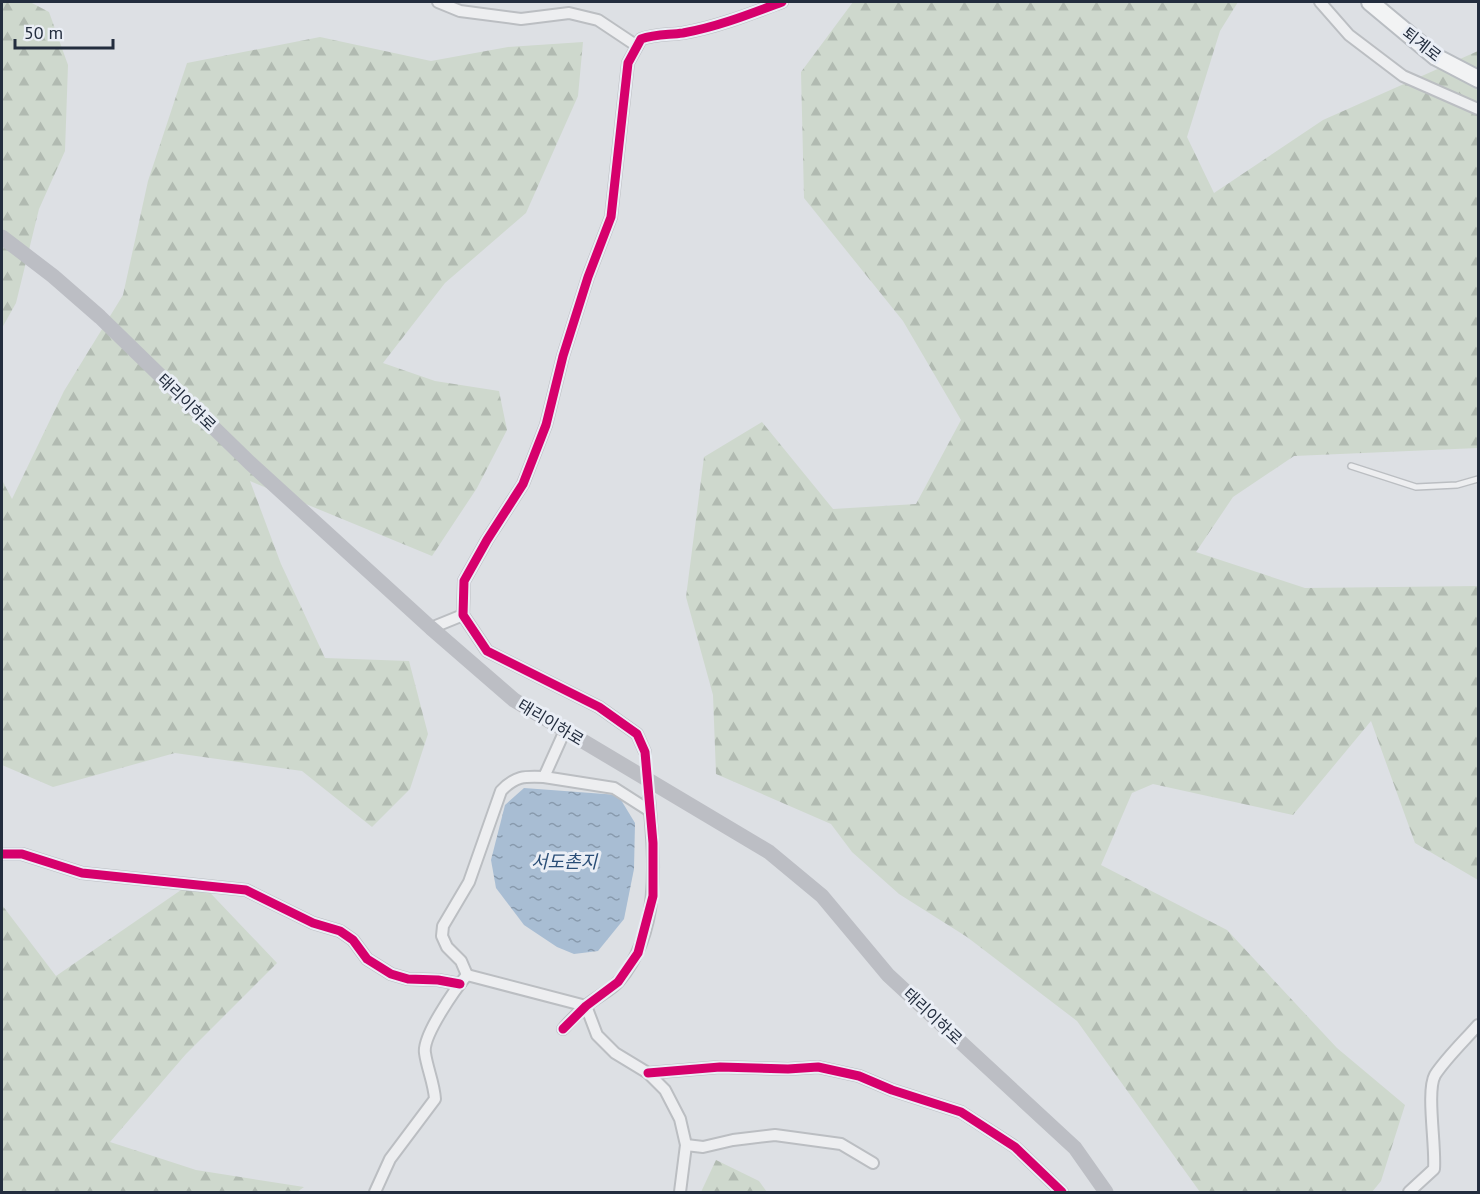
<svg xmlns="http://www.w3.org/2000/svg" width="1480" height="1194" font-family="'PT Sans','Noto Sans KR',sans-serif">
<style>
.forest{fill:url(#forest-firs)}
.water{fill:url(#water-ripples)}
.lines{fill:none;stroke-linecap:round;stroke-linejoin:round}
.street-tunnel{stroke:#b8bcc3;stroke-width:10;stroke-dasharray:10 5;stroke-linecap:butt}
.lane-casing{stroke:#bbbec2;stroke-width:8}
.street-casing{stroke:#bbbec2;stroke-width:14}
.primary-casing{stroke:#b9bdc2;stroke-width:20}
.lane{stroke:#edeef0;stroke-width:5}
.street{stroke:#edeef0;stroke-width:10}
.secondary{stroke:#bcbec4;stroke-width:15}
.primary{stroke:#f2f3f4;stroke-width:16}
.cycleway-casing{stroke:#eaeef5;stroke-width:13}
.cycleway{stroke:#d6006c;stroke-width:9}
.labels{text-anchor:middle;dominant-baseline:central;stroke-width:6;stroke-linejoin:round;paint-order:stroke}
.street-label{font-size:16px;fill:#232d3e;stroke:#eaeef5}
.water-label{font-size:18px;font-style:italic;fill:#294d76;stroke:#eaeef5}
</style>
<defs>
<pattern id="forest-firs" width="22" height="20" patternUnits="userSpaceOnUse" patternTransform="scale(1.5)"><rect width="22" height="20" fill="#ced8cd"/><path d="M5 1l3.5 6h-7zM16 11l3.5 6h-7z" fill="#b1bab1"/></pattern>
<pattern id="water-ripples" width="26" height="14" patternUnits="userSpaceOnUse" patternTransform="scale(1.5)"><rect width="26" height="14" fill="#a8bdd3"/><path d="M2 4q2-2 4 0t4 0M15 11q2-2 4 0t4 0" fill="none" stroke="#889aad"/></pattern>
</defs>
<rect width="100%" height="100%" fill="#dde0e4"/>
<!-- forest -->
<g class="forest">
<path d="M2 2H30L49 12 68 65 65 151 39 209 16 303 2 328Z"/>
<path d="M853 2H1238L1220 31 1187 137 1214 193 1323 120 1478 51V448L1294 456 1233 497 1196 552 1305 588 1478 586V880L1415 843 1371 721 1293 815 1153 784 1132 793 1101 865 1227 930 1337 1048 1405 1105 1381 1181 1372 1192H1200L1077 1021 967 937 899 894 852 852 831 824 716 774 713 695 686 597 704 457 762 422 833 509 916 504 961 420 903 321 804 198 801 72Z"/>
<path d="M320 37 431 61 508 47 583 42 578 96 526 213 445 283 383 363 435 381 499 391 507 430 477 488 432 556 250 481 281 564 325 658 409 661 428 734 410 789 372 827 302 771 175 753 53 787 2 765V480L12 499 64 391 123 295 148 181 187 63Z"/>
<path d="M197 879 277 963 186 1054 110 1142 196 1170 304 1187 297 1192H2V905L56 976Z"/>
<path d="M716 1160 759 1181 767 1192H701Z"/>
</g>
<!-- water -->
<path class="water" d="M524 788 618 795 635 823 634 869 624 919 598 951 574 954 557 947 524 925 496 888 491 860 505 805Z"/>
<g class="lines">
<!-- street-tunnel -->
<path class="street-tunnel" d="M645 752 649 798"/>
<defs>
<path id="lane" d="M1351 466 1416 487 1457 485 1478 479"/>
<g id="street">
<path d="M438 2 460 11 521 19 569 13 598 20 637 46"/>
<path d="M1320 2 1349 35 1403 76 1478 109"/>
<path d="M431 628 463 615"/>
<path d="M645 752 637 734 599 707 487 651 463 615 464 581 487 540 523 484 546 425 563 356 588 277 611 217 628 63 641 39C655 34 668 35 683 33 717 27 750 14 782 2"/>
<path d="M544 777 614 788 650 811"/>
<path d="M2 854H22L82 873 246 890 313 923 340 931 353 940 367 959 391 974 408 979 438 980 460 984"/>
<path d="M467 975 461 961 447 947 442 936 443 926 469 882 501 791C515 776 524 776 544 777L562 737"/>
<path d="M563 1029C570 1021 578 1013 586 1006 596 997 610 991 619 981 662 931 654 858 649 798"/>
<path d="M648 1073 720 1067 788 1069 818 1067 859 1076 892 1090 961 1112 1015 1147 1062 1192"/>
<path d="M686 1145 703 1147 733 1140 775 1135 841 1144 873 1163"/>
<path d="M375 1192 390 1159 435 1099C434 1083 427 1068 425 1053 422 1036 456 988 467 975L586 1006 597 1035 615 1053 648 1073 665 1090 680 1119 686 1145 680 1192"/>
<path d="M1409 1192 1434 1169C1436 1146 1426 1091 1435 1075 1446 1058 1465 1040 1478 1025"/>
</g>
<path id="primary" d="M1370 2 1436 57 1478 79"/>
</defs>
<!-- lane casing -->
<use href="#lane" class="lane-casing"/>
<!-- street casing -->
<use href="#street" class="street-casing"/>
<!-- primary casing -->
<use href="#primary" class="primary-casing"/>
<!-- lane -->
<use href="#lane" class="lane"/>
<!-- street -->
<use href="#street" class="street"/>
<!-- secondary -->
<path class="secondary" d="M2 237 53 276 100 317 250 463 431 628 514 700 769 852 822 896 888 975 1075 1148 1106 1192"/>
<!-- primary -->
<use href="#primary" class="primary"/>
<defs>
<g id="cycleway">
<path d="M2 854H22L82 873 246 890 313 923 340 931 353 940 367 959 391 974 408 979 438 980 460 984"/>
<path d="M563 1029 586 1006 618 982 638 953 653 896V843L645 752 637 734 599 707 487 651 463 615 464 581 487 540 523 484 546 425 563 356 588 277 611 217 628 63 641 39C655 34 668 35 683 33 717 27 750 14 782 2"/>
<path d="M648 1073 720 1067 788 1069 818 1067 859 1076 892 1090 961 1112 1015 1147 1062 1192"/>
</g>
</defs>
<!-- cycleway casing -->
<use href="#cycleway" class="cycleway-casing"/>
<!-- cycleway -->
<use href="#cycleway" class="cycleway"/>
</g>
<g class="labels">
<!-- street labels -->
<g class="street-label">
<text transform="translate(1422 44) rotate(38)">퇴계로</text>
<text transform="translate(187 402) rotate(44)">태리이하로</text>
<text transform="translate(551 722) rotate(31)">태리이하로</text>
<text transform="translate(933 1016) rotate(43)">태리이하로</text>
</g>
<!-- water labels -->
<g class="water-label">
<text x="564" y="861">서도촌지</text>
</g>
</g>
<!-- border -->
<rect width="1480" height="1194" fill="none" stroke="#232d3e" stroke-width="6"/>
<!-- scale -->
<path d="M15 39v9h98v-9" fill="none" stroke="#232d3e" stroke-width="3"/>
<text x="24" y="39" font-size="18" fill="#232d3e" stroke="#eaeef5" stroke-width="4.5" paint-order="stroke">50 m</text>
</svg>
